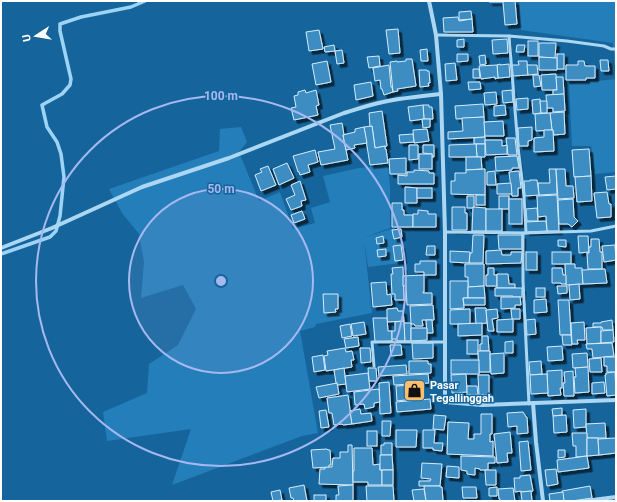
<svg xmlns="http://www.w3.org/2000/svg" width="617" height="502" font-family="Roboto,sans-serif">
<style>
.green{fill:#247eb9}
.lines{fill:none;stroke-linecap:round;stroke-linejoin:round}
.stream{stroke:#9dd4f6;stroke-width:3.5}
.building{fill:#3d8dc2;stroke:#d3ecfd;filter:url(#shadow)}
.service{stroke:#abd7f3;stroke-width:3}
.minor{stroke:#abd7f3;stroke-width:4}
.ring{fill:none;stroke:#a5b8ef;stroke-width:2}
.labels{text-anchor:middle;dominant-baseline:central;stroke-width:3;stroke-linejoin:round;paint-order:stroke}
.poi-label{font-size:11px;font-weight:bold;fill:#fff;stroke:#15659c;text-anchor:start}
.centre{fill:#a5b8ef;stroke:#15659c;stroke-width:2}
.ring-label{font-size:12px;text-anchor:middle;font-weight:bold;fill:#a5b8ef;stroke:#15659c;stroke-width:3;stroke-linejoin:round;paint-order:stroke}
</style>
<defs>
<filter id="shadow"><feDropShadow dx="3.5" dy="3.5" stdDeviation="0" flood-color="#0009"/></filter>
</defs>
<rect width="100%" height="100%" fill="#15659c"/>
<!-- green -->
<g class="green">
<path d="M519 1H616V79L613 43 521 30Z"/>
<path d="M616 79V172L595 174 591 146H572L569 84Z"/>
<path d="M241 127 247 142 239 152 259 201 280 192 293 229 315 223 311 208 330 202 323 176 359 168 388 165 390 188V228L363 238 391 229 401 228 403 259 400 263 368 267 364 241 372 313 316 324 315 327 300 331 318 433 302 436 172 485 191 429 107 441 103 412 147 393 149 364 178 345 196 309 183 285 141 298 144 262 139 234 122 213 109 189 219 151 220 129Z"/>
</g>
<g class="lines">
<!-- stream -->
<path class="stream" d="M1 254 50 237 56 231 60 216 64 177 61 154 57 142 47 127 42 105 62 94 70 85 71 79 60 31V24L81 17 131 7 145 1"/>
</g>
<!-- building -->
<g class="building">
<path d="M489 1H515L517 24 505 25 503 2H489Z"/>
<path d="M471 11 472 19 459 20V12Z"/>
<path d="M458 17 459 21 472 19 473 32H444L443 18Z"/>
<path d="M398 29 400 53 389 54 386 30Z"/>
<path d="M319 30 323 49 309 51 306 32Z"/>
<path d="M464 39V47H457V40Z"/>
<path d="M507 39 508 53 493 54 492 40Z"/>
<rect x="528" y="41" width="10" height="15"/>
<path d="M539 43H556L555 58 539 57Z"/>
<path d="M334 45 335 51 325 52 324 47Z"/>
<path d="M517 45H525L524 52H516Z"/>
<path d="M427 49 428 61H421L420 50Z"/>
<path d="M342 50 344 63 337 64 335 51Z"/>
<path d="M457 54H468V61L457 62Z"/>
<rect x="557" y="54" width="7" height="15"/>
<path d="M485 55 486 64 480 65 479 56Z"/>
<path d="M379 56 380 66 369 68 367 57Z"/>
<path d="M539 57 557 58V70H539Z"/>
<path d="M406 59H412L416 86 397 89 398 91 393 92 390 62 397 61V62L406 61Z"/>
<path d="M600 60H608L609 71H601Z"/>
<path d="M327 61 331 82 316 85 312 64Z"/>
<path d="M518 61H527L528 75 513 76 512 65H519Z"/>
<path d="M578 61H584L585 66H595V78H586V80H566V65H578Z"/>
<path d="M455 63 457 80 446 81 445 64Z"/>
<path d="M500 64V65L509 64 510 77 498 78 497 65Z"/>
<path d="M389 65 391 87H392L393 92 384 95 382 89H381L380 80 375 81 373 68Z"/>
<path d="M497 65 498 78 495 79V77L481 79 479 66Z"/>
<path d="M527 65H537L538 74 528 75Z"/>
<path d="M473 69H479L480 78H473Z"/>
<path d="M419 70H427V71H429L430 83H428L429 86 420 87Z"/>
<path d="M556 74 557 90H542L541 75Z"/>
<path d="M533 75H539L541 86 534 87Z"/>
<path d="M556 77H563L564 94 553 95V90H557Z"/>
<path d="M371 82 373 96 356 100 354 85Z"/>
<path d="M468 82H480L481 89 469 90Z"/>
<path d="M305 90 306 93 316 90 319 105 316 106 318 115 294 120 291 108 296 107 294 96 298 95V92Z"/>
<path d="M512 90 513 102 503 103 502 91Z"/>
<path d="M496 92 497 104 485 105 484 93Z"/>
<path d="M564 94 565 111 553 112V108H547L546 95Z"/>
<path d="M528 98V109L517 110 516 99Z"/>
<path d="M540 99 541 113 533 114 532 100Z"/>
<path d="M540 101H547V113H541Z"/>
<path d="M483 104 484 117 456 119 455 106Z"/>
<path d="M423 105H429V107H432L433 119H424Z"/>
<path d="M423 105 424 119 410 121 408 107Z"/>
<path d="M505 105 506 115 494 116V106Z"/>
<path d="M382 111 387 146 375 148 372 126 370 127 369 113Z"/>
<path d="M564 112 565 134 554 135 553 130H552L550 113Z"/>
<path d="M550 113 552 130 536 131 535 114Z"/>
<path d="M484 117 485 137 448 139V132L463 131 462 118Z"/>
<path d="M422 119H430V127L423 128Z"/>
<path d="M503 121 504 136H485L484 122Z"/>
<path d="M342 123 344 135H343L348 160 321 165 318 152 335 149 330 125Z"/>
<path d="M372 126 375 148 385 146V149H386L388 163 370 165 364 127Z"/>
<path d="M364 127 367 143 354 145 355 148 346 150 343 135 355 132V129Z"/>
<path d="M532 127V140L528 141V146H519L518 128Z"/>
<path d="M427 129 429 141 414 143 413 130Z"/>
<path d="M544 130H553L554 151 534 152V138L544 137Z"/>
<path d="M413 134 414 142 400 143 399 135Z"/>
<path d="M485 137V144H474V138Z"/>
<path d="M506 138H515L517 155H508Z"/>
<path d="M485 140H502V146L507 145V154L486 155Z"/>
<path d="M476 144H485V157H477Z"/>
<path d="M476 144 477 157H449V145Z"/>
<path d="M409 145H418V159L409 160Z"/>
<path d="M423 145H434V157H432V154L423 153Z"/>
<path d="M589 149 591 176 574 177 572 150Z"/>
<path d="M315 150 318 162 308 165 310 172 300 175 299 172H298L293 156Z"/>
<rect x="419" y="154" width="13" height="15"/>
<path d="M517 156 519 168H512V170L496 171 495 157Z"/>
<path d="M466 157H481L482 169 466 170Z"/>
<path d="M406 158V174H390L389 159Z"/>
<path d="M287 163 294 178 279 185 273 169Z"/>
<path d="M268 166 276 185 261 191 255 175 262 172 260 169Z"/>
<path d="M485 169V195L451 194V181H455V173H466V170Z"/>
<path d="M549 169H556L557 194 539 195 538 183H550Z"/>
<path d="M556 169H565L566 186H573L574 198 558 199Z"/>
<path d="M414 170 429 171V173H434V184H398V175L407 176V172H414Z"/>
<path d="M495 171 496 185H487V172Z"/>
<path d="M519 171 521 188H518V196H512L509 172Z"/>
<path d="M591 176 592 201 577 202 575 177Z"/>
<path d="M616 176V189L607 190 605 177Z"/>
<path d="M530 180H537L539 195 525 196 524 181H530Z"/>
<path d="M300 181 306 200 301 201 302 206 291 210 286 199 295 195 291 185Z"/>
<path d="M511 183 512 194H497V184Z"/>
<path d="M405 187 417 188V203H405Z"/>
<rect x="417" y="188" width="15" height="10"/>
<path d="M607 192 609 204H611V217L597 218 594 193Z"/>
<rect x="476" y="195" width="9" height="10"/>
<path d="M557 195 559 231H547L546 216 538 217 537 196Z"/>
<path d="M467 196H474V207L472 208H467Z"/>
<rect x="499" y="196" width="10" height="13"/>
<rect x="509" y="199" width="13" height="25"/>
<path d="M573 199 574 217 578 221 572 227 568 224H559L558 200Z"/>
<path d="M392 203H402V210H404V215H413V227H392Z"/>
<path d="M452 207H465V213H467V230H452Z"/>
<path d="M473 207 486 208V231H472Z"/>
<path d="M537 208 538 221H527L526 209Z"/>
<rect x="486" y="209" width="16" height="22"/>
<path d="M418 210 428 211V214H436V227H413V214H418Z"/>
<path d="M302 211 305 219 294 223 291 215Z"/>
<path d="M546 221 547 231 526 232V222Z"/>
<path d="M401 229 402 237 394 239 392 230Z"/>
<path d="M473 235H484L483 263H469L470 253H472Z"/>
<path d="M498 235H522V249H499Z"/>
<path d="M383 236 384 243 377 244 376 238Z"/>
<path d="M578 236H588L589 252 579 253Z"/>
<path d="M591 239H599L600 252H602V269H588L587 253H589V247H591Z"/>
<path d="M558 240H566V247L558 246Z"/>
<path d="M401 245 403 260 395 261 393 246Z"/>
<path d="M615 245 616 260 604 262 602 246Z"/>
<path d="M427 246H435V255H426Z"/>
<path d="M386 249V256L378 257 377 250Z"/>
<path d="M501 250 502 255H511V252H522L521 263 486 264V251Z"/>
<path d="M450 251 470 252 469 263 450 262Z"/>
<rect x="526" y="252" width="11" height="18"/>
<rect x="552" y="252" width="19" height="12"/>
<path d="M420 261H436V275H424V272H415V264H420Z"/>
<path d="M465 264H484V286L468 287V277H465Z"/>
<path d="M565 264H575V268H582L583 284 566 285Z"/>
<path d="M403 267 404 300H395V294H392L391 274H393L392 268Z"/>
<path d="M488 268H494V275H497V286H486V275H488Z"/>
<path d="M552 268H562L563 275H566V284H561V283H552Z"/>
<path d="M605 269 607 283 583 284 582 270Z"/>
<path d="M497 274H508L509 284H515V288H497Z"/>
<path d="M424 275V292H423V293H432V304L407 305 406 286H403V276Z"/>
<path d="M450 281H468V298H463L464 308 450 309Z"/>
<path d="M386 282 387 295 391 294 392 305 373 307 371 283Z"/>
<path d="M579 284 580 299 570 300 569 285Z"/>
<path d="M484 286 485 298H468V287Z"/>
<path d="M557 286H567V293L558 294Z"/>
<path d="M495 288H522V297H513V296H495Z"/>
<rect x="536" y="288" width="9" height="9"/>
<path d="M323 294H338V309H335L336 312 324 313Z"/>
<path d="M501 297H520L521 305H515V308L501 309Z"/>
<path d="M463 298H485V305H464Z"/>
<path d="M546 299 547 312 534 313V300Z"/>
<path d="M558 300H569L571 335H560Z"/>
<path d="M433 305 434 320H422L423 326H415L414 324H411L410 306Z"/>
<path d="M397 308 398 311H403L404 321 387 322V309Z"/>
<path d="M475 308H486L487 323 476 324Z"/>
<path d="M470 309V324H450V310Z"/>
<path d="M497 309 498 318 492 319 494 331H488L486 310Z"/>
<path d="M511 309H520V319H512Z"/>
<path d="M373 318H387L388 331H392V341L375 342Z"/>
<path d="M513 319V332H497V320Z"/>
<path d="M535 319 536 334 527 335 526 320Z"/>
<path d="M426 320H432L433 333H427Z"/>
<path d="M612 320 613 330H603L602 327H593V323H601V322Z"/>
<path d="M404 321 405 341H397V339H392V331H395V322Z"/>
<path d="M364 322 366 334 353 336 351 324Z"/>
<path d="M584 322 585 340H577L578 344H572L571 323Z"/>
<path d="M404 323H411V341H405Z"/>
<path d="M482 323V335L458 336V324Z"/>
<path d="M350 324 352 336 342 338 340 326Z"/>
<path d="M601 327V343L587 344 586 328Z"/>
<path d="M411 328H427V340L411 341Z"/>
<path d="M613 330 614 342 601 343V331Z"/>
<path d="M562 335H571L572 345H563Z"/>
<path d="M482 336H488L489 351H480V344H482Z"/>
<path d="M358 337 359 346 346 348 344 339Z"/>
<rect x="467" y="340" width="11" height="14"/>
<path d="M513 341V353H505V342Z"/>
<path d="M412 343H433V358L413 359Z"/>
<path d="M612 343 614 356 593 358 592 349H587L586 344Z"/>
<path d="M390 345H401L402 355 391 356Z"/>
<path d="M562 346 563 360 548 361 547 347Z"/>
<path d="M345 348 346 352 352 351 354 360H351L352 367 326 371 324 356 328 355 327 351Z"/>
<path d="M360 348H370L371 362 361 363Z"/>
<path d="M478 351H490V372H479Z"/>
<path d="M504 353V373L491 374 490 354Z"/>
<path d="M587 353 588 367 573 368 572 354Z"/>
<path d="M323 355 325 370 314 372 312 357Z"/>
<path d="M604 357H616V372H607V366H604Z"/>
<path d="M601 358 602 372H590L589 359Z"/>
<rect x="451" y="360" width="28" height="14"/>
<path d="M409 361H428V364H431V373L409 374Z"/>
<path d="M541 361 542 374 530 375 529 362Z"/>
<path d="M406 365 407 374 379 376 378 367Z"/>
<path d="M588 367 589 392 575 393 574 377H576L575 368Z"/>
<path d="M344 368 346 384 337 385V383H336L334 370Z"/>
<path d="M368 368H376L377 381H369Z"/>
<path d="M562 370V388H560L561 395 548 396 547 371Z"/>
<path d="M573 371 574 396H564L563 383H565L564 372Z"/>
<path d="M615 372 616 395 607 396 605 375H606V373Z"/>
<path d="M368 373 370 389 347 392 345 376Z"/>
<path d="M428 374 429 383 394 385 393 376Z"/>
<path d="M466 374 467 392 452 393 451 375Z"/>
<path d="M547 374 548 393 531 394 530 375Z"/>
<path d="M478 375H489V395H479Z"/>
<path d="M389 382 391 413 380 414 379 383Z"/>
<path d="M604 382 605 393 592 394V383Z"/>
<path d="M337 383 339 394 319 398 316 387Z"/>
<path d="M412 385 413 399 397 401 396 386Z"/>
<path d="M467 386H477L478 395H467Z"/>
<path d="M379 389 380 402 374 403V407L365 409 364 404 355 405 354 392Z"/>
<path d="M348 395 352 424 343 425 342 424 334 425 332 413H329L327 398Z"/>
<path d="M430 399 431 409 397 412 396 402Z"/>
<path d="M562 408V415L553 416 552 409Z"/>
<path d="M360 409 361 414 371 413 372 421 352 424 350 411Z"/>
<path d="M586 409V427L574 428 573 410Z"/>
<path d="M326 410 329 427 321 428 319 411Z"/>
<path d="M523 412 525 415 526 417H527L528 433 517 434V426L508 427 507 413Z"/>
<path d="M481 414H492V434H490V442L493 441V456L447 454 448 422 469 423 468 439H474V434H481Z"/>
<path d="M434 415 446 416 444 430 433 429Z"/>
<path d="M566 415 567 432 554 433 553 416Z"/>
<path d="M382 421H391L390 436H382Z"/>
<path d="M605 423 606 438H587L586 424Z"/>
<path d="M396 430H417L416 447H396Z"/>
<path d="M423 430H435L434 443H443L442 451 433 450V448H423Z"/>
<rect x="367" y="431" width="10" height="15"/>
<path d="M510 432 512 453H507L508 462 497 463 494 434Z"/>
<path d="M572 433H587V456L576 457V446H573Z"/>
<path d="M587 438H598L599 455 587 456Z"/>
<path d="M616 438V453L599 455 598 439Z"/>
<path d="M528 441 531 470 521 471 519 442Z"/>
<path d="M384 443H392V455H381V445H384Z"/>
<path d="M348 445H352L353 485 319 484 320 469H325V467H332L333 458H340V452H348Z"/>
<path d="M354 448H372L373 465 380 464V470H382V485H368V482H353V471H354Z"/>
<path d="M327 449 328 450H330L331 465H329V467L313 468 311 450Z"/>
<path d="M558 450H565V457L558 458Z"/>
<path d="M380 455H392L393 470H380Z"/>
<path d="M461 456 495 457V463H488V470H480V469L475 468V475L467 474V471L461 470Z"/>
<path d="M587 456 589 468 558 472 557 460Z"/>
<path d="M422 463 442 464 440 486H419V481H430L431 479 421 478Z"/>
<path d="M447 466 459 467V478L446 477Z"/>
<path d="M556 469 558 484 547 486 545 470Z"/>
<rect x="382" y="470" width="11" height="15"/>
<path d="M485 470H496V485H486Z"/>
<path d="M530 475 533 491 521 492V491L515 492 514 478H520V476Z"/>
<path d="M304 485 307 501H294L293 498H291L289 488Z"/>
<path d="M353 485V501H336V495H339L338 486Z"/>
<path d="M366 486H393L394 501H367Z"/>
<path d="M424 486H440V487H442L443 501H426Z"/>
<path d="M590 486 592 498 572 501H564L562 491Z"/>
<path d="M462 487H476L477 498H463Z"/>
<path d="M497 487V496H489V488Z"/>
<path d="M513 488 515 501H500V499H499L498 489Z"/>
<path d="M424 489 426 501H414L412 490Z"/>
<path d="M280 490 282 500 273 501 271 492Z"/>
<path d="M531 491 532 501H522L521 492Z"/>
<path d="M563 492 564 501H550L549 494Z"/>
<rect x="314" y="495" width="12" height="6"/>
</g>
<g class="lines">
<!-- service -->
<g class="service">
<path d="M436 35 509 36 567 41 604 46 611 49H616"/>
<path d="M509 36 518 147 524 196 526 233"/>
<path d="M445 232 526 233 591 231 616 226"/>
<path d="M523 233V281L529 404"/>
<path d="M374 366 372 342H444"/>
</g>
<!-- minor -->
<g class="minor">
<path d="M429 1 436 35 441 94 445 232V402L482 405 616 400"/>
<path d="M1 248 52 228 142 187 229 158 344 113C357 109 369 105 383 102 402 98 422 96 441 94"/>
<path d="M533 403 536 442 543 501"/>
<path d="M585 501 616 497"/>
</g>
</g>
<!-- distance rings -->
<circle cx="221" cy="281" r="92" fill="#a5b8ef" fill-opacity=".12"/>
<g class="ring">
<circle cx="221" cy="281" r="92"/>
<circle cx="221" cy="281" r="185"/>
</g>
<!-- icons -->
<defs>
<symbol id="shop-square" viewBox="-11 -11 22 22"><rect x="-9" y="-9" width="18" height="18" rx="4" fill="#ffbe6d" stroke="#15659c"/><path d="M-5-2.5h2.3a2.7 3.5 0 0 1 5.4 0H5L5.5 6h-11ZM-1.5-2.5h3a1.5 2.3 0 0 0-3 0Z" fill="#111"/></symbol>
</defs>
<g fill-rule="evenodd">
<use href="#shop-square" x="402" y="378" width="25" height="25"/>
</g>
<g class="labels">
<!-- poi labels -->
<g class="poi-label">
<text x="430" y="385">Pasar<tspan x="430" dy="13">Tegallinggah</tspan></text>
</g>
</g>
<circle cx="221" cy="281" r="6" class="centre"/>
<g class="ring-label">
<text x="221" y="100">100 m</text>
<text x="221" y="193">50 m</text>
</g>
<!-- border -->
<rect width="617" height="502" fill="none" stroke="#ffffff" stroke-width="4"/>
<!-- north arrow -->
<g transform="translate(36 36) rotate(258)" stroke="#15659c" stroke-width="3" paint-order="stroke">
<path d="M0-3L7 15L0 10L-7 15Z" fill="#ffffff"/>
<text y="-6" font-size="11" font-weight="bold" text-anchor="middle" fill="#ffffff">U</text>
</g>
</svg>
